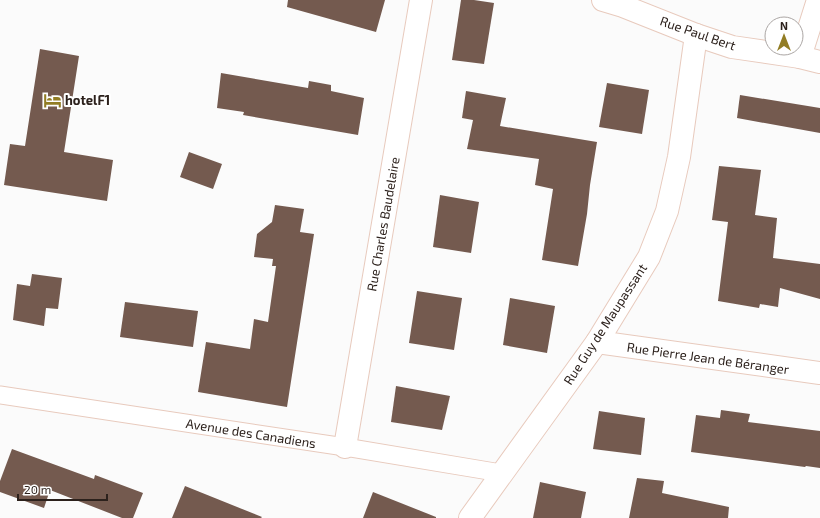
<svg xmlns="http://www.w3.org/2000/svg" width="820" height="518" font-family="'Exo 2',sans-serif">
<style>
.building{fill:#745a4f}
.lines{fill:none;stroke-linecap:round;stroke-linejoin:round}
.service-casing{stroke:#e8cabd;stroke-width:19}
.minor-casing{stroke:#e8cabd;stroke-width:24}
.service{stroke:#fff;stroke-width:17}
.minor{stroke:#fff;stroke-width:22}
.labels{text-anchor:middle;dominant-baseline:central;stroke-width:4;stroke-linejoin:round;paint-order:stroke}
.street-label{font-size:13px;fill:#2c211c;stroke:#fff}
.poi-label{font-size:13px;font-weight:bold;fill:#2c211c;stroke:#fff;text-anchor:start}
</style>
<rect width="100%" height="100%" fill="#fbfbfb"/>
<!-- building -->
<g class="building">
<path d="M288 0H385L376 32 287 7Z"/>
<path d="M461 0H474L494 3 484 64 452 60Z"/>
<path d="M40 49 79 56 64 152 113 160 107 201 4 185 10 144 25 146Z"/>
<path d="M221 73 308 88 309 81 331 85V91L364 98 358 135 243 115 244 112 217 108Z"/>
<path d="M607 83 649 90 642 134 599 127Z"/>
<path d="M466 91 506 98 500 126 597 142 590 185 587 214 578 266 542 260 553 189 535 185 539 159 467 149 473 120 462 118Z"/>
<path d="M740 95 820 108V133L737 118Z"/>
<path d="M189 152 222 164 213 189 180 177Z"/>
<path d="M719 166 761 170 755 215 777 218 773 258 820 264V299L780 288 778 307 760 304 759 308 718 301 728 222 712 220Z"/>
<path d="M440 195 479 202 471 253 433 247Z"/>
<path d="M275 205 304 209 300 232 314 234 287 407 198 392 206 342 250 349 254 319 268 322 276 266H272L273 259 254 257 257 234 272 222Z"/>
<path d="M32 274 62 278 58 309 46 308 44 326 13 320 17 284 30 286Z"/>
<path d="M417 291 462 298 454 350 409 343Z"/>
<path d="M510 298 555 306 547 353 503 345Z"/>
<path d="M125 302 198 311 193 347 120 337Z"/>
<path d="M396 386 450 396 442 430 391 422Z"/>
<path d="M721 410 750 414 748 422 820 431V468L806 466 805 467 691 452 696 415 720 418Z"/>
<path d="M599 411 645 418 641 455 593 449Z"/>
<path d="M12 449 94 479 95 475 143 493 133 518H122L50 490 44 508 0 492V481Z"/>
<path d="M637 478 664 481 662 493 729 507 728 518H629Z"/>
<path d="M540 482 586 492 581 518H533Z"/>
<path d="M185 486 262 517 261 518H172Z"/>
<path d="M373 492 436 517V518H363Z"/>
</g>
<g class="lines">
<defs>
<path id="service" d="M0 395 345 447 501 473"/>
<g id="minor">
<path d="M603 0 623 6 696 35 732 47 800 57 820 62"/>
<path d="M800 57 818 0"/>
<path d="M597 342 820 373"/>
<path d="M345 447 421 0"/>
<path d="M470 518 597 342 649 257 667 211 679 157 696 35"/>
</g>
</defs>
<!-- service casing -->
<use href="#service" class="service-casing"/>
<!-- minor casing -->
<use href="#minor" class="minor-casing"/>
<!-- service -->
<use href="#service" class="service"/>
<!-- minor -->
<use href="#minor" class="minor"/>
</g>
<!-- icons -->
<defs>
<symbol id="hotel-bare" viewBox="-9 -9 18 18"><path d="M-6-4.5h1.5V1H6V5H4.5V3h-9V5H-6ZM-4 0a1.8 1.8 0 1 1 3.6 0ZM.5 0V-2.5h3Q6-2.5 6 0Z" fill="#927d24" stroke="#fff" stroke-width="2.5" paint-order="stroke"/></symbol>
</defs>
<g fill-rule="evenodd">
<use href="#hotel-bare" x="40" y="88" width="25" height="25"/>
</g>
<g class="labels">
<!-- street labels -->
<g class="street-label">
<text transform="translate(698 33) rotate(19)">Rue Paul Bert</text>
<text transform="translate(383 224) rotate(-80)">Rue Charles Baudelaire</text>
<text transform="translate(605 324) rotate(-57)">Rue Guy de Maupassant</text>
<text transform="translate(708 358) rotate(8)">Rue Pierre Jean de Béranger</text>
<text transform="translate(251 433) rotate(9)">Avenue des Canadiens</text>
</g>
<!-- poi labels -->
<g class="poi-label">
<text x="65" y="100">hotelF1</text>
</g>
</g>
<!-- north arrow -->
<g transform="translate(784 36)"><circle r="19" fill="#ffffff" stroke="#aba6a4"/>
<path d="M0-3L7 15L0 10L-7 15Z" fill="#927d24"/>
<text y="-6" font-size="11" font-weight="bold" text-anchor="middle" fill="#2c211c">N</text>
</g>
<!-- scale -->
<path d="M18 494v6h89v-6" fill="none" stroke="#2c211c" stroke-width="2"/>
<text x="24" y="494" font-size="12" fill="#2c211c" stroke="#ffffff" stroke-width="3" paint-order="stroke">20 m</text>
</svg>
